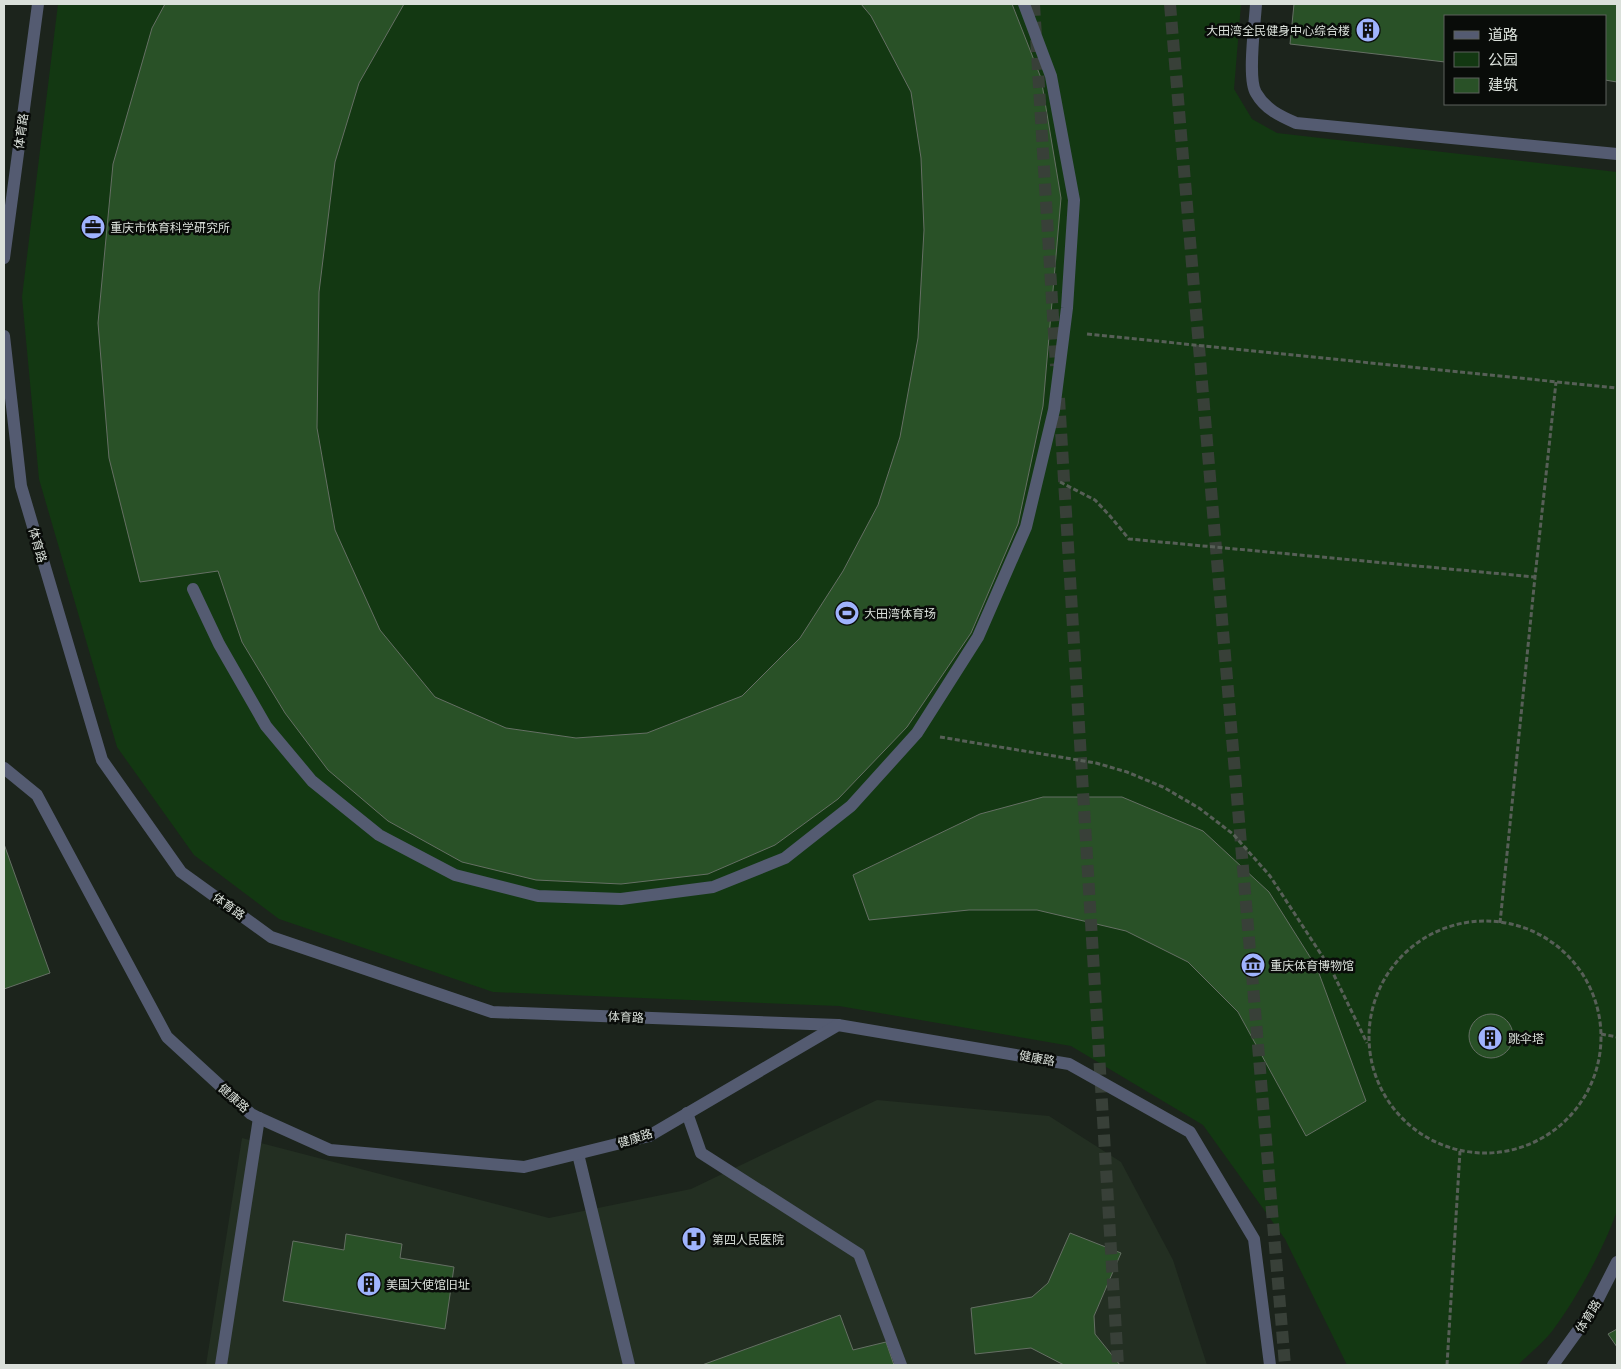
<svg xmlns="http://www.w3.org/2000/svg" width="1621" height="1369" font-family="Inter,'Noto Sans SC',sans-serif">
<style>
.built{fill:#232f22}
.green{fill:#133812}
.building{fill:#295127;stroke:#656f64}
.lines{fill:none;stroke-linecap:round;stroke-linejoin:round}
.primary-tunnel{stroke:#384038;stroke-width:12;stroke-dasharray:12 6;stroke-linecap:butt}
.path{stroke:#575f57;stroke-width:3;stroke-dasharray:5 2.5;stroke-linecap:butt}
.service{stroke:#545b71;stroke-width:12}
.tertiary{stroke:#545b71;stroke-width:12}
.labels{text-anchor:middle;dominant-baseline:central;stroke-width:5;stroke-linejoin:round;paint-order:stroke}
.poi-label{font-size:12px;fill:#dae0da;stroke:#090c09;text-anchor:start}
.street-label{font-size:12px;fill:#dae0da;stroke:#090c09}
</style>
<rect width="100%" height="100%" fill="#1c241c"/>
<!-- built -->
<path class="built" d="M877 1100 1049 1116 1121 1162 1173 1260 1207 1365H206L242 1138 549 1218 691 1189Z"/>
<!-- green -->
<path class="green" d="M58 4H1241L1234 89 1252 119 1277 133 1617 172V1211C1603 1250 1578 1296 1553 1330 1543 1343 1529 1354 1518 1365H1347L1285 1239 1203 1125 1071 1046 839 1006 493 992 279 919 194 855 117 747 39 479 22 297Z"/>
<!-- building -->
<g class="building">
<path d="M165 4H404L359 83 335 162 319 292 317 428 335 530 380 630 435 697 506 728 576 738 647 733 742 696 800 638 843 571 878 505 900 437 918 338 924 230 921 158 911 92 871 16 861 4H1012L1041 78 1061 198 1043 406 1018 524 971 633 907 727 838 799 775 845 708 874 621 884 536 880 462 862 388 821 328 770 285 713 242 642 218 571 140 582 109 458 98 323 113 164 152 28Z"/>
<path d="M1294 4H1617V82L1605 80V16H1445V62L1290 44Z"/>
<path d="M1043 797H1122L1203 831 1269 892 1317 968 1366 1101 1306 1136 1238 1012 1188 962 1126 931 1037 910H969L869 920 853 875 980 814Z"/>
<path d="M4 844 50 973 4 989Z"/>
<circle cx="1491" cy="1036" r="22"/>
<path d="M1070 1233 1121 1253 1094 1316 1095 1334 1120 1365H1064L1031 1348 975 1354 971 1308 1032 1297 1048 1283Z"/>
<path d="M346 1234 402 1244 400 1258 454 1267 445 1329 283 1301 293 1241 344 1250Z"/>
<path d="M840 1315 853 1350 886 1342 894 1365H702Z"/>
<path d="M1617 1329V1347L1608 1334Z"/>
</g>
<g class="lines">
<!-- primary-tunnel -->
<g class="primary-tunnel">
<path d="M1034 4 1056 366"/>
<path d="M1170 4 1285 1365"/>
<path d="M1059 398 1118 1365"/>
</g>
<!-- path -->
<g class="path">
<path d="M1087 334 1617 388"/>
<path d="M1060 482 1095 500 1110 516 1129 539 1535 577"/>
<path d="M940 737 1096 763 1127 772 1163 787 1199 808 1233 834 1270 876 1332 971 1367 1043"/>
<circle cx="1485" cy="1037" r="116"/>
<path d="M1500 923 1535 577 1556 382"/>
<path d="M1601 1034 1617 1037"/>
<path d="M1447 1365 1460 1151"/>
</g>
<!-- service -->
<g class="service">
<path d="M1256 4C1255 23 1247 79 1256 93 1265 109 1280 116 1296 123L1617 154"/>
<path d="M193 589 219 644 266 726 312 781 379 835 455 875 538 896 621 899 713 887 785 858 851 806 917 733 978 637 1026 527 1054 410 1067 308 1074 200 1051 76 1024 4"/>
<path d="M687 1113 701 1153 859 1254 901 1365"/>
<path d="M578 1154 629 1365"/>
<path d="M221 1365 259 1118"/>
</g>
<!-- tertiary -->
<g class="tertiary">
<path d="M4 258 38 4"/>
<path d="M4 336 21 486 102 760 181 872 271 937 492 1012 838 1025"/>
<path d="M4 768 37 795 167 1037 251 1114 259 1118 330 1150 524 1167 649 1136 838 1025 1069 1064 1190 1132 1254 1239 1270 1365"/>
<path d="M1553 1365 1592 1311 1617 1262"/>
</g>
</g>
<!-- icons -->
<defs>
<symbol id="building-disc" viewBox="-11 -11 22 22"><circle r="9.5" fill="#9fb3fd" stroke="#090c09"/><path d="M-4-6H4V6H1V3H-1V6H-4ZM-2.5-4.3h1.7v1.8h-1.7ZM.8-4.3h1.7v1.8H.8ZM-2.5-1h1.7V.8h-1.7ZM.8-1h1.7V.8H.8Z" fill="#111"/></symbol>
<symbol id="office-disc" viewBox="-11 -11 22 22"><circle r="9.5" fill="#9fb3fd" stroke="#090c09"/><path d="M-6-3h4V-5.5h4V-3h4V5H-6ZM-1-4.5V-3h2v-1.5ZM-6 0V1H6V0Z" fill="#111"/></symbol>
<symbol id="stadium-disc" viewBox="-11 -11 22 22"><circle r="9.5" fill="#9fb3fd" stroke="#090c09"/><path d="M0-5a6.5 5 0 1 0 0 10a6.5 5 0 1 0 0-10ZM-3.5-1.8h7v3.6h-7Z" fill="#111"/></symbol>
<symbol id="museum-disc" viewBox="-11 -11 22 22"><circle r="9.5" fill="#9fb3fd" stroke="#090c09"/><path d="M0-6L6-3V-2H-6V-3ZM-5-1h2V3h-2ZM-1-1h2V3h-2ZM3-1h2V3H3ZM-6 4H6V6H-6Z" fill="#111"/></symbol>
<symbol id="hospital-disc" viewBox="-11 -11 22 22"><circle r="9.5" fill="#9fb3fd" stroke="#090c09"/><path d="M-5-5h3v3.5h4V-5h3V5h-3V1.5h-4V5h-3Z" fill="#111"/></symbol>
</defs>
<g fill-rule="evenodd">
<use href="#building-disc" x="1354" y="16" width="28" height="28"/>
<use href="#office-disc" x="79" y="213" width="28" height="28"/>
<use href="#stadium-disc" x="833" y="599" width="28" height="28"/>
<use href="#museum-disc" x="1239" y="951" width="28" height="28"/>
<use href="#building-disc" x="1476" y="1024" width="28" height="28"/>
<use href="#hospital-disc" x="680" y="1225" width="28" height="28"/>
<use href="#building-disc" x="355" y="1270" width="28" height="28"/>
</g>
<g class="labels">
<!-- poi labels -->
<g class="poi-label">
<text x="1350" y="30" text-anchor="end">大田湾全民健身中心综合楼</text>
<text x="110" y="227">重庆市体育科学研究所</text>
<text x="864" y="613">大田湾体育场</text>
<text x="1270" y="965">重庆体育博物馆</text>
<text x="1508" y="1038">跳伞塔</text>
<text x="712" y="1239">第四人民医院</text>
<text x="386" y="1284">美国大使馆旧址</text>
</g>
<!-- street labels -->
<g class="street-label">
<text transform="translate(21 131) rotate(-82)">体育路</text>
<text transform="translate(38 545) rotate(74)">体育路</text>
<text transform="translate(229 906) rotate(36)">体育路</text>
<text transform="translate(626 1017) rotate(2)">体育路</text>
<text transform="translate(1037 1058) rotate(10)">健康路</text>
<text transform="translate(234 1098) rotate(42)">健康路</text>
<text transform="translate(635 1138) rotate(-18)">健康路</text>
<text transform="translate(1588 1316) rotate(-58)">体育路</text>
</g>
</g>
<!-- border -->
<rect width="1621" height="1369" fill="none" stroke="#dae0da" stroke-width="10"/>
<!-- legend -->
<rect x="1444" y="15" width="162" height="90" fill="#090c09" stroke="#5d615d"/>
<rect x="1454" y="31" width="25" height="8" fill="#545b71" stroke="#5d615d"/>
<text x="1488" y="40" font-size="15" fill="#dae0da">道路</text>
<rect x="1454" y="52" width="25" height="15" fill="#133812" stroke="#5d615d"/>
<text x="1488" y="65" font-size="15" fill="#dae0da">公园</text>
<rect x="1454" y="78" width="25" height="15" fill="#295127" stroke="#5d615d"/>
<text x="1488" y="90" font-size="15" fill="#dae0da">建筑</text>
</svg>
